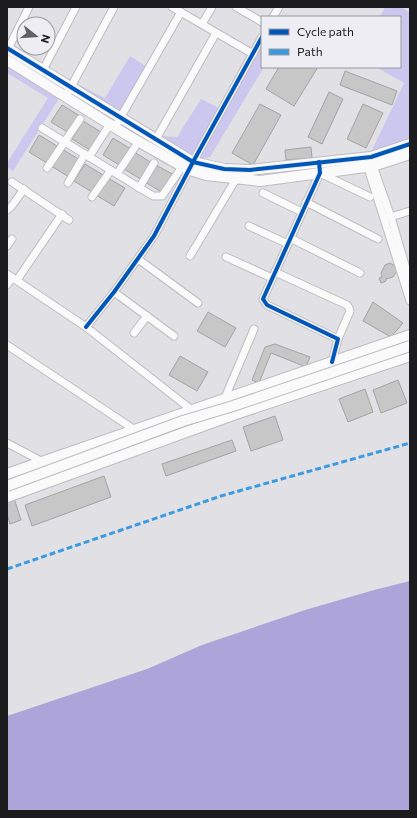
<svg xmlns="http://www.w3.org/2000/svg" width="417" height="818" font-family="Commissioner,sans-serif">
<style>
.green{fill:#ccc7ee}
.water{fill:#ada5d9}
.building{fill:#c7c7c7;stroke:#a3a3a4}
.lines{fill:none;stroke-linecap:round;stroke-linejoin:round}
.street-casing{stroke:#bdbcc0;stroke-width:9}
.secondary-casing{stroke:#bdbcc0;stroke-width:12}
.street{stroke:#fafafb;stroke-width:7}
.secondary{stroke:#fafafb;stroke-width:10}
.secondary-bridge-casing{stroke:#bdbcc0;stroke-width:12;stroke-linecap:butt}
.secondary-bridge{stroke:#fafafb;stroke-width:10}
.quiet{stroke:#3c9be0;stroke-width:3;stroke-dasharray:6 3;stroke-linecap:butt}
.cycleway-casing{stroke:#ededf3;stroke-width:6}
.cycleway{stroke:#0057b8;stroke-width:4}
</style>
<rect width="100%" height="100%" fill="#e1e1e5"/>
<!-- green -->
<g class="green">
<path d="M385 7H402L410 13V139L372 150 404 83 376 67H400V17H380Z"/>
<path d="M261 45H262V67H264L210 157 167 165 63 102 79 85 105 98 130 56 152 70 127 115 163 136 177 137 201 99 223 110Z"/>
<path d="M7 65 60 97 13 171 7 167V163L48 98 7 73Z"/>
</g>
<!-- water -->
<path class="water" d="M410 581V811H7V716L147 669 202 645 305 610 374 590Z"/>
<!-- building -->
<g class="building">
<path d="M279 67H318L294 106 266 89Z"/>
<path d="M345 71 397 91 392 105 340 85Z"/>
<path d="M329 92 343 99 322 144 308 137Z"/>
<path d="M260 104 281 115 253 165 232 153Z"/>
<path d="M363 104 383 113 366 148 347 139Z"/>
<path d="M62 105 80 116 69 133 51 122Z"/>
<path d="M83 121 101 132 90 150 72 139Z"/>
<path d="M39 135 57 146 47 163 29 152Z"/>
<path d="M113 138 131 149 121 166 103 155Z"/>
<path d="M311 147 312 158 286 160 285 150Z"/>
<path d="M62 149 80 160 69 177 51 166Z"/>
<path d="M134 152 152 163 142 180 124 169Z"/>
<path d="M85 164 103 175 92 192 74 181Z"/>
<path d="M156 165 174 175 163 193 145 182Z"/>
<path d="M106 177 125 188 114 206 96 195Z"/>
<path d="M390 263 395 266 397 271 393 277 386 279V281L381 283 379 278 382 277 381 273 385 265Z"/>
<path d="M373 302 403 323 391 337 363 321Z"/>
<path d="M208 312 236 328 225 347 197 331Z"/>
<path d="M275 344 310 357 306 367 271 353 259 383 252 380 265 347Z"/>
<path d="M180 356 208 372 197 391 169 375Z"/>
<path d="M398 380 407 403 381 413 373 390Z"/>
<path d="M365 389 373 412 348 422 339 399Z"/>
<path d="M275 416 283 440 251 451 243 427Z"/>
<path d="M232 440 236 451 166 476 162 464Z"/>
<path d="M104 476 111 497 32 526 25 505Z"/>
<path d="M14 498 21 520 10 524 7 514V500Z"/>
</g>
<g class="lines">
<defs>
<g id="street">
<path d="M172 7 253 54"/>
<path d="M236 7 262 22"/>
<path d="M273 17 279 7"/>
<path d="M202 24 212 7"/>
<path d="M8 49 29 7"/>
<path d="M43 70 76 7"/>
<path d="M66 96 114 7"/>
<path d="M115 127 181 12"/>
<path d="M42 128 153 196H162L182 167"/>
<path d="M156 139 216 33"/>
<path d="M89 157 110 124"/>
<path d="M366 162 410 301"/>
<path d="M372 163 391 217 410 282"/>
<path d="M47 168 80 119"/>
<path d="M319 170 320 173 263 299 267 305 338 339 332 362"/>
<path d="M117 174 135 147"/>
<path d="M322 174 370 197"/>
<path d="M12 182 69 220"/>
<path d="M68 183 85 154"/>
<path d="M139 188 154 163"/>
<path d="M263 193 302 212"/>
<path d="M92 197 111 170"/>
<path d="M306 202 378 239"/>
<path d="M7 210 11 207 24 189"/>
<path d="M387 218 410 211"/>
<path d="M249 226 288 244"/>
<path d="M290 238 360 273"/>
<path d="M7 246 12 239"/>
<path d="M190 256 236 179"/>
<path d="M226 257 272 278"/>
<path d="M138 259 198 303"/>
<path d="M275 272 347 305 349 308 350 311 338 339"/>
<path d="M7 274 86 327 193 411"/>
<path d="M17 280 62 214"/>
<path d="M7 285 12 278"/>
<path d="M114 292 174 336"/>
<path d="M86 327 114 292 154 236 193 162 262 37"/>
<path d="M134 333 147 316"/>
<path d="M7 345 135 430"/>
<path d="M224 400 254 329"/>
<path d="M7 443 43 462"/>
</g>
<g id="secondary">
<path d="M7 48 193 162 224 169 250 170 371 157 410 144"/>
<path d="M7 60 127 135 187 169 206 175 260 181 373 166 410 154"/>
<path d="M7 474 410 335"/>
<path d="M7 497 233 415 410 356"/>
</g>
</defs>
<!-- street casing -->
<use href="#street" class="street-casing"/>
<!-- secondary casing -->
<use href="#secondary" class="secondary-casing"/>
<!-- street -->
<use href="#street" class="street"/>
<!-- secondary -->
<use href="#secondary" class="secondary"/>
<defs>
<path id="secondary-bridge" d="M7 486 183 421 233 406 410 346"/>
</defs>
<!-- secondary-bridge casing -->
<use href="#secondary-bridge" class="secondary-bridge-casing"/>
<!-- secondary-bridge -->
<use href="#secondary-bridge" class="secondary-bridge"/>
<!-- quiet -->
<path class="quiet" d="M7 569 221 496 410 443"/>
<defs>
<g id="cycleway">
<path d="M7 48 193 162 224 169 250 170 371 157 410 144"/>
<path d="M319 162 320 173 263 299 267 305 338 339 332 362"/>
<path d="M86 327 114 292 154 236 193 162 262 37"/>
</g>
</defs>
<!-- cycleway casing -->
<use href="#cycleway" class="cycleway-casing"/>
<!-- cycleway -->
<use href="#cycleway" class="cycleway"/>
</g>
<!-- border -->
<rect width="417" height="818" fill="none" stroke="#1c1b1e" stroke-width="16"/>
<!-- legend -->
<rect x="261" y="16" width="140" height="52" fill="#ededf3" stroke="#99999e"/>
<rect x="269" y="29" width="20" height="6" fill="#0057b8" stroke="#99999e"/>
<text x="297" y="36" font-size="12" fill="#1c1b1e">Cycle path</text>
<rect x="269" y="49" width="20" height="6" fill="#3c9be0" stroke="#99999e"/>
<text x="297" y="56" font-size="12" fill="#1c1b1e">Path</text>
<!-- north arrow -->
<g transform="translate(36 36) rotate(107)"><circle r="19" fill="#ededf3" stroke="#99999e"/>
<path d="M0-3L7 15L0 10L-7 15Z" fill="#616064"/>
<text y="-6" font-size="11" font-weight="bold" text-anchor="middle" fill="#1c1b1e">N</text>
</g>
</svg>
